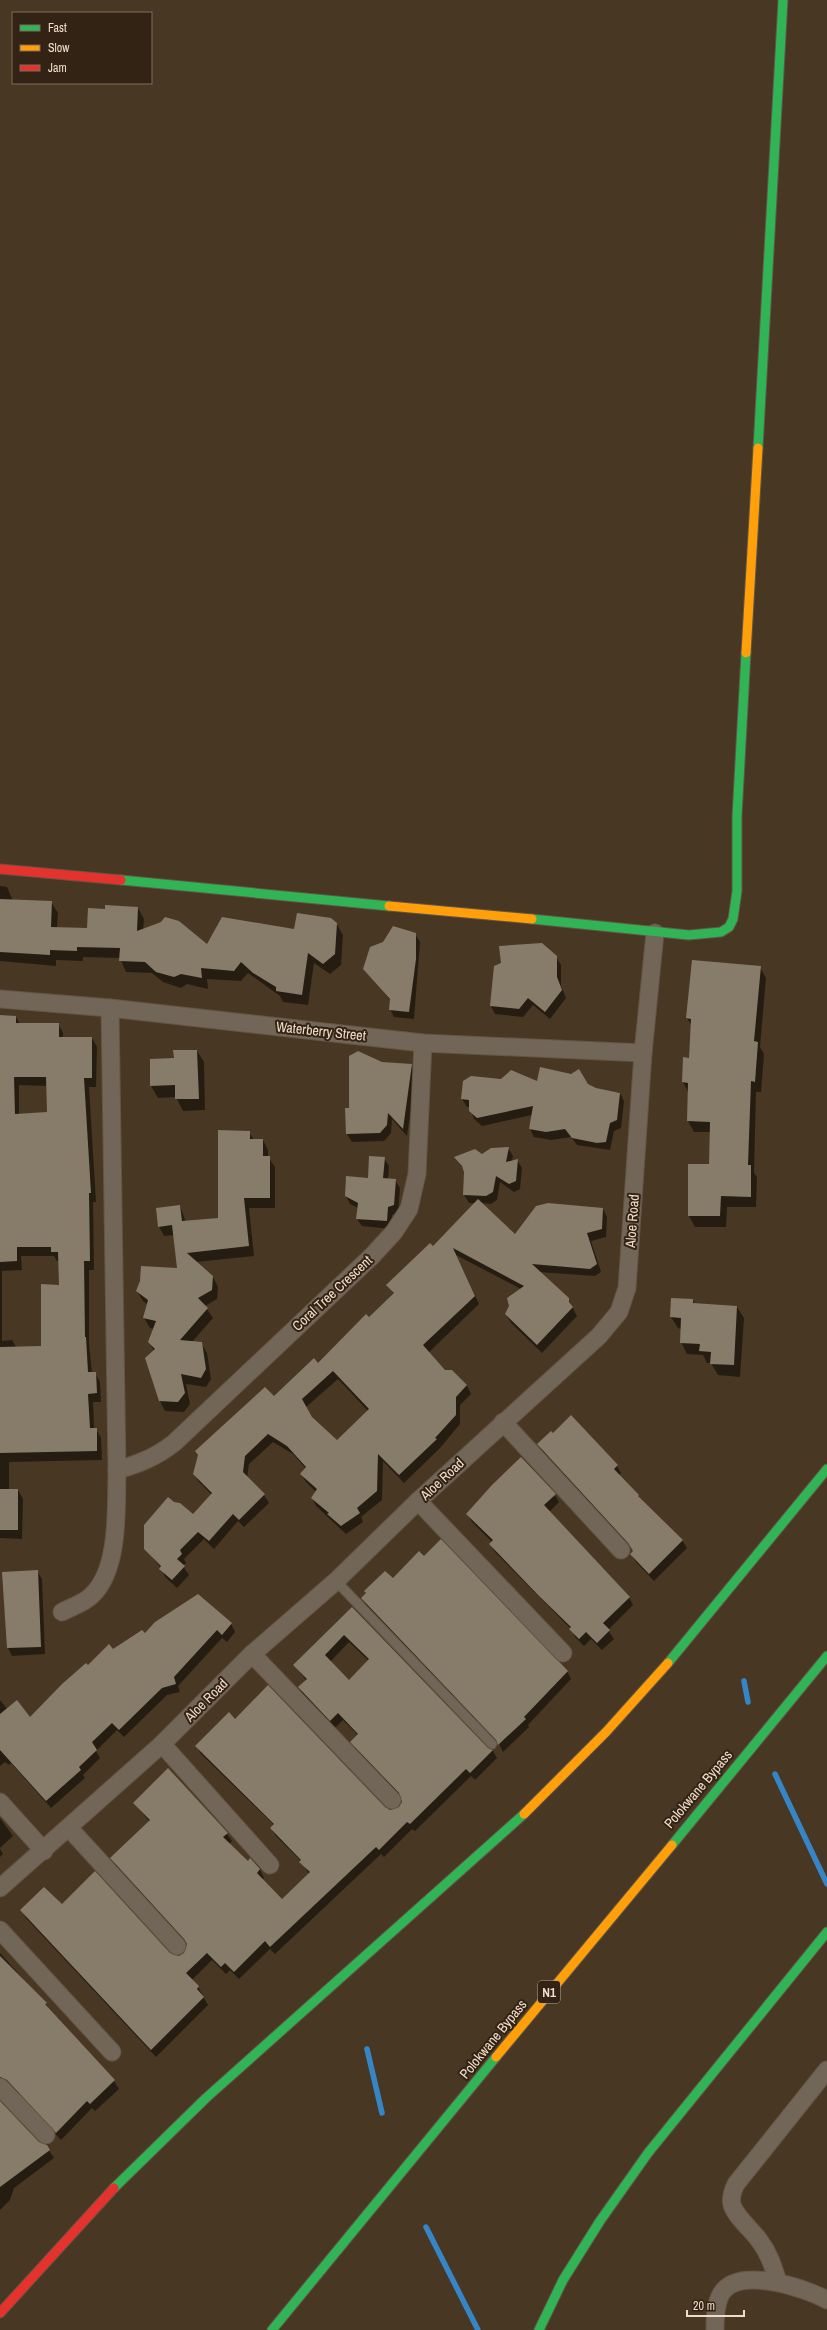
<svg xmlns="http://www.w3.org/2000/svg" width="827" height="2330" font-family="'Archivo Narrow',sans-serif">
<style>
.shadow{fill:#0007;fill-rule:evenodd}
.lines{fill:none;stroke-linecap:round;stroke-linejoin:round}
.stream{stroke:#3686c7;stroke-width:5.5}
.building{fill:#877c69;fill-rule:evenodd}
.lane-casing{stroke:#635545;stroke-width:11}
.street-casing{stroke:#635545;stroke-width:19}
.fast-casing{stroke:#635545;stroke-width:11}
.slow-casing{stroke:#635545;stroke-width:11}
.jam-casing{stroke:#635545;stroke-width:11}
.lane{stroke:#726658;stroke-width:9}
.street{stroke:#726658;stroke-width:17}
.fast{stroke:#30b455;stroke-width:9}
.slow{stroke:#ff9f0a;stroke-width:9}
.jam{stroke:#e5322d;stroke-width:9}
.labels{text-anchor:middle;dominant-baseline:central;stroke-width:4;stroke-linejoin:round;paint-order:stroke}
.shield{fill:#322314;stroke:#b7a492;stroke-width:1}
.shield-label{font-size:13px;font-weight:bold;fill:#f0dcc8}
.street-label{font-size:14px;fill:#f0dcc8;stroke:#322314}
</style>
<rect width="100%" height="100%" fill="#483722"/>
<!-- shadow -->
<g class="shadow">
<path d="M0 886 7 887 13 901 51 902 58 913 57 928 88 930 106 910 138 908 144 919 143 930 208 945 336 923 343 935 341 965 330 974 314 963 308 1005 283 1002 280 996 248 973 241 981 207 979 208 989 187 984 181 988 163 982 152 973 126 972 120 958 83 957V961L56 960V966L0 961Z"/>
<path d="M415 934 420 942 414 1019 394 1017 390 1009 391 1001 364 969Z"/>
<path d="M556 957 561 965V986L566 998 550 1019 533 1005 523 1017 495 1014 491 1006Z"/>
<path d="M760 967 766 978 760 1047 764 1054 761 1092H756L754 1173 757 1177 756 1207H727L726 1227H695L689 1216 710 1165 711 1132H694L688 1121V1092L683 1082 690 1059 692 1026 687 1018Z"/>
<path d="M0 1016 16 1017 20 1024H58L63 1033V1038H92L97 1047 96 1087H89L96 1202H93L94 1270H89V1344L92 1373H95L100 1382 101 1402H93L94 1429H96L101 1438 102 1460 9 1462V1490H18L23 1499 22 1539 0 1538ZM19 1085 47 1086 48 1113 19 1114ZM21 1256H54L57 1261H59L60 1286 42 1347H16L12 1340 2 1341V1271L22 1270Z"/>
<path d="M197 1051 204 1062 205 1110 183 1111 176 1097 158 1098 151 1086 175 1059Z"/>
<path d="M382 1063 411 1065 416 1073 407 1136 392 1119 391 1133 384 1141 352 1142 347 1134V1109H350Z"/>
<path d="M538 1082 587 1085 596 1089 620 1093 624 1101 621 1128 614 1131 610 1150 577 1145 571 1137 551 1140 534 1137 530 1129 532 1115 482 1126 474 1119 470 1107H467L462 1099Z"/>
<path d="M249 1132 254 1140H263L268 1150V1157L275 1167V1208H249L254 1256 196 1262 213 1277 218 1287 217 1299 205 1306 213 1318 192 1342 201 1343 207 1353 211 1379 206 1387 186 1384 190 1404 184 1412 165 1411 160 1401 154 1351 149 1342 154 1329 150 1328 144 1318 148 1305 143 1301 137 1291 178 1269 174 1235 164 1236 159 1226 180 1206 186 1222 219 1219Z"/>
<path d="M508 1148 513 1156 512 1161 517 1160 522 1168 520 1189 514 1192 500 1182 497 1200 491 1204 482 1203 515 1235 603 1209 607 1217 606 1237 591 1241 601 1272 595 1276 539 1272 568 1299 577 1316 542 1353 511 1323 506 1314 521 1289 456 1255 479 1304 428 1353 445 1372 451 1371 467 1386 471 1394 460 1405V1424L440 1448 404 1483 383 1461 382 1500 361 1517 363 1522 346 1534 316 1506 312 1498 316 1492 306 1482 301 1474 306 1469 293 1454 273 1442 249 1464 247 1478 264 1495 269 1503 244 1527 238 1521 214 1549 204 1539 184 1559 186 1563 183 1566 189 1575 177 1588 165 1577 161 1568 145 1548 193 1515 212 1495 199 1482 194 1474 274 1398 318 1364 394 1294 388 1285 433 1248 475 1203H469L464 1195V1170L456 1157 482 1155ZM338 1379 368 1411 337 1441 312 1418 306 1407Z"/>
<path d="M384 1158 389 1166 388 1179 395 1180 400 1188 398 1213 392 1215 391 1229 362 1226 357 1219 358 1208 350 1204 346 1196 368 1179Z"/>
<path d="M693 1300 695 1304 737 1307 744 1318 740 1377 718 1375 711 1363H707L703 1355 687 1354 681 1342V1329L678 1328 671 1317Z"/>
<path d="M538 1444 617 1466 621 1473 619 1476 642 1502 682 1540 687 1548 654 1581 636 1562 631 1554 634 1551 543 1452Z"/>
<path d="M555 1495 559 1502 549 1512 629 1597 633 1605 608 1630 614 1639 602 1650 591 1639 584 1646 575 1637 571 1629 495 1552 490 1544 492 1542 472 1522 467 1514Z"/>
<path d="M37 1571 42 1579 45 1654 12 1656 8 1648Z"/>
<path d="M393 1580 567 1671 571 1679 528 1725 529 1727 503 1752 499 1744 367 1606 362 1598 366 1594 365 1592Z"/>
<path d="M352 1608 487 1749 493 1751 497 1758 475 1780 471 1776 415 1831 412 1829 384 1857 381 1854 275 1954 270 1949 239 1979 230 1970 226 1974 212 1960 192 1980 198 1987 208 2005 156 2057 26 1918 22 1911 62 1905 169 1954 179 1957 185 1954 188 1945 116 1866 111 1858 150 1822 134 1803 227 1834 232 1841 229 1844 248 1862 250 1860 260 1870 264 1878 262 1880 282 1901 309 1874 301 1861 276 1836 271 1828 274 1825 201 1754 196 1746 235 1720 384 1808 394 1811 400 1808 403 1799 356 1750 352 1742 358 1735 343 1720 335 1728 303 1695 299 1687 306 1680 294 1665ZM349 1642 369 1661 349 1681 330 1662Z"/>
<path d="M231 1624 235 1632 227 1642 222 1638 178 1686 180 1692 167 1695 124 1737 117 1730 96 1751 100 1758 83 1775 85 1778 51 1808 11 1763 9 1765 5 1762 0 1766V1700L7 1709 30 1719 88 1666 112 1650 145 1635Z"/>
<path d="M0 1818 13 1836 0 1848Z"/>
<path d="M0 1849 3 1854 0 1857Z"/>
<path d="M0 1953 114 2081 119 2089 95 2111 92 2108 61 2140 13 2088 3 2085 0 2086Z"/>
<path d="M0 2103 38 2143 46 2146 54 2158 14 2188 10 2200 0 2210Z"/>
</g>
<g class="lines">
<!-- stream -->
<g class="stream">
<path d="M744 1681 748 1702"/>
<path d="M775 1774 827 1884"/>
<path d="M367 2049 382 2113"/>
<path d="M426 2227 478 2330"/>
</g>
</g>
<!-- building -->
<g class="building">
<path d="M0 899 52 901 51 927 87 928 88 908 105 909V905L138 907 137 931 161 922 165 917 179 921 207 944 222 917 294 929 297 913 331 918 337 923 335 954 323 964 308 953 302 995 276 991V987L253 973 241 962 234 971 201 968 202 978 181 974 174 977 156 972 145 962 119 961 120 948 77 947V951L50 950V955L0 952Z"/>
<path d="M393 926 416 933V959L409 1012 389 1010 390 999 363 969 370 947 383 942Z"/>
<path d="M542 943 557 956V977L562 990 545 1012 528 998 519 1009 490 1006 494 966 501 963 499 946Z"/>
<path d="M692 960 761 966 754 1041 758 1042 755 1082 751 1081 748 1165H751V1197L721 1196 720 1216H688V1164H709L710 1122 687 1121 688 1083 682 1082 683 1057 689 1058 691 1019 686 1018Z"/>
<path d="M0 1015 16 1016V1023H59V1037H92V1078H84L91 1193H89L90 1261H84L85 1337H86L88 1372H96L97 1393 88 1394 90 1428H97V1451L0 1453V1347L41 1346V1284L59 1285 58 1252H51V1247H17V1261L0 1262ZM14 1077H46L47 1112 15 1114Z"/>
<path d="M173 1050H197L199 1099H175V1085L150 1086V1059L174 1058Z"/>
<path d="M358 1051 382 1062 412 1064 403 1129 388 1113 387 1125 380 1133 346 1134 345 1108H349V1056Z"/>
<path d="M540 1067 571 1074 579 1069 588 1084 596 1088 620 1093 617 1120 610 1123 606 1142 597 1143 572 1138 565 1129 546 1132 529 1129 533 1106 477 1118 469 1111V1100L461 1099 463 1081 471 1076 501 1079 511 1070 537 1081Z"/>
<path d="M218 1130 250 1131V1139H263V1156H270V1198H244L249 1246 187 1253 213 1276 212 1290 198 1298 208 1308 180 1340 202 1342 206 1369 201 1378 181 1374 185 1393 178 1402 159 1401 145 1358 155 1349 148 1342 156 1321 143 1318 148 1300 136 1291 140 1281 141 1266 177 1268 172 1225 158 1227 156 1208 180 1205 182 1221 218 1218Z"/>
<path d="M509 1147 506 1162 518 1159 516 1181 509 1184 496 1176 493 1192 486 1196 463 1195 464 1172 462 1166 454 1157 475 1149 482 1154 491 1148Z"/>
<path d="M369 1156 385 1157 383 1178 396 1179 394 1205 388 1207 387 1221 356 1219 358 1203 345 1196 346 1176 368 1178Z"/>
<path d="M478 1199 515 1234 536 1206 548 1203 603 1208 602 1229 587 1233 597 1264 590 1269 532 1264 569 1298V1302L573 1307 537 1345 505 1314 509 1306 507 1298 524 1286 453 1248 475 1296 423 1345 445 1370H452L467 1385 456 1397V1415L435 1438 437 1439 399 1475 378 1454 377 1491 357 1508 360 1513 341 1526 327 1514 329 1513 311 1498 317 1489 300 1474 306 1467 287 1446 268 1434 245 1456 243 1472 265 1494 239 1520 233 1514 209 1541 198 1532 180 1550 182 1554 177 1559 185 1566 172 1580 159 1569 161 1566 144 1549V1525L168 1497 174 1502 180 1503 193 1514 212 1493 193 1474 198 1455 195 1451 265 1387 274 1396 314 1358 318 1363 366 1314 369 1317 394 1293 386 1285 430 1243 433 1246ZM333 1371 369 1409 337 1440 312 1417 302 1399Z"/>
<path d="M671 1298 693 1299V1303L737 1306 734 1365 710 1364 711 1352 699 1351 700 1344 680 1343 681 1318 670 1317Z"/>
<path d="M571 1415 618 1465 614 1469 639 1495 638 1496 683 1540 649 1574 630 1554 633 1551 628 1543 537 1444 551 1431 553 1433Z"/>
<path d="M521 1457 556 1494 544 1505 630 1597 603 1623 610 1630 597 1643 586 1632 579 1639 569 1629 571 1627 539 1596 489 1544 493 1540 466 1514 492 1485Z"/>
<rect x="0" y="1489" width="18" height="41"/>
<path d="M441 1539 568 1671 524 1717 526 1719 498 1745 496 1740 361 1598 366 1593 364 1591 385 1571 393 1578 419 1551 424 1556Z"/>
<path d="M38 1570 41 1647 7 1648 2 1572Z"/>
<path d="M198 1594 232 1623 222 1635 217 1630 174 1677 176 1684 162 1688 119 1730 112 1723 92 1742 97 1750 79 1767 81 1770 46 1801 0 1750V1714L17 1700 30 1717 62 1684 86 1663 88 1665 109 1644 113 1649 142 1630 145 1633 155 1622Z"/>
<path d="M352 1607 488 1748 493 1750 470 1773 466 1769 410 1824 407 1822 379 1850 376 1847 270 1947 265 1941 234 1972 225 1963 221 1967 207 1953 186 1973 199 1986 197 1989 204 1997 151 2050 20 1910 44 1887 62 1904 95 1871 170 1953 179 1956 184 1953 187 1944 184 1939 110 1858 150 1820 133 1803 168 1768 228 1833 223 1837 248 1861 250 1858 260 1869 257 1873 282 1899 310 1872 299 1862 301 1860 270 1828 274 1824 195 1746 229 1712 235 1719 268 1685 385 1807 390 1810 399 1807 402 1802 399 1793 350 1742 358 1734 338 1713 330 1721 298 1687 307 1679 293 1665ZM344 1635 369 1659 349 1680 325 1655Z"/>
<path d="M0 1956 47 2003 45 2004 115 2080 90 2104 87 2101 56 2133 7 2080 0 2077Z"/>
<path d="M0 2101 39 2142 47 2145 50 2150 0 2187Z"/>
</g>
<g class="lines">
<defs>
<path id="lane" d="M336 1581 492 1744"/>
<g id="street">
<path d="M0 999 110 1008 423 1043 643 1053"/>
<path d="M503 1422 621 1550"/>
<path d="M117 1470C139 1464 156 1457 174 1443L372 1256 394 1232 409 1209 417 1174 423 1043"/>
<path d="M418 1501 563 1653"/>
<path d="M62 1612C71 1607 85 1603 92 1595 120 1569 116 1506 117 1470L110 1008"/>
<path d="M252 1654 392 1800"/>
<path d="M162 1744 270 1865"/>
<path d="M0 1802 44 1851"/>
<path d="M69 1828 177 1946"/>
<path d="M0 1888 162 1744 252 1654 336 1581 418 1501 599 1336 619 1312 627 1288 643 1053 655 933"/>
<path d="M0 1930 112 2052"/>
<path d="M0 2087 46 2135"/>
<path d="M778 2282C773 2266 769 2253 759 2240 751 2229 736 2217 732 2205 730 2197 733 2190 736 2184L827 2070"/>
<path d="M715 2330C715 2319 715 2307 720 2296 735 2264 805 2288 827 2300"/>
</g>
<g id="fast">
<path d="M758 448 783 0"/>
<path d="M121 880 389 906"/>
<path d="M532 919 689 935 721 932 729 927 733 919 737 891V816L746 653"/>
<path d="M668 1663 827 1469"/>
<path d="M672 1845 827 1656"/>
<path d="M114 2188 206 2098 524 1814"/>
<path d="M272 2330 496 2057"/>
<path d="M539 2330 563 2280 600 2221 648 2153 827 1932"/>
</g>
<g id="slow">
<path d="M746 653 758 448"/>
<path d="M389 906 532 919"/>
<path d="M524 1814 606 1732 668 1663"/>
<path d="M496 2057 672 1845"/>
</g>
<g id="jam">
<path d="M0 869 121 880"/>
<path d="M0 2313 114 2188"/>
</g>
</defs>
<!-- lane casing -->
<use href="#lane" class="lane-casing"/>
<!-- street casing -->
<use href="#street" class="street-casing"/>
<!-- fast casing -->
<use href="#fast" class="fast-casing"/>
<!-- slow casing -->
<use href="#slow" class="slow-casing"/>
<!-- jam casing -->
<use href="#jam" class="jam-casing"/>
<!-- lane -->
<use href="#lane" class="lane"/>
<!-- street -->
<use href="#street" class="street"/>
<!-- fast -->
<use href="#fast" class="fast"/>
<!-- slow -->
<use href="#slow" class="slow"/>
<!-- jam -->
<use href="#jam" class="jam"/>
</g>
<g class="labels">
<!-- shield labels -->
<rect class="shield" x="538" y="1981" width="22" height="22" rx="3"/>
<g class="shield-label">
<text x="549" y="1992">N1</text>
</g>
<!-- street labels -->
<g class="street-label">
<text transform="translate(321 1031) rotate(6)">Waterberry Street</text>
<text transform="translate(632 1221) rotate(-86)">Aloe Road</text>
<text transform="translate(332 1293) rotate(-43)">Coral Tree Crescent</text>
<text transform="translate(442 1479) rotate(-43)">Aloe Road</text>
<text transform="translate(206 1700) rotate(-45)">Aloe Road</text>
<text transform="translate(698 1789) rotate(-50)">Polokwane Bypass</text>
<text transform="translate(493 2039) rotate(-51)">Polokwane Bypass</text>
</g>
</g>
<!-- legend -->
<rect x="12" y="12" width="140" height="72" fill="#322314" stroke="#7e6d5c"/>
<rect x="20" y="25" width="20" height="6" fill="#30b455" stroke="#7e6d5c"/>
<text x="48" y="32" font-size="12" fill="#f0dcc8">Fast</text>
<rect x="20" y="45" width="20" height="6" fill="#ff9f0a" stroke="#7e6d5c"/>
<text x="48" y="52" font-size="12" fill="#f0dcc8">Slow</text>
<rect x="20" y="65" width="20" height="6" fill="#e5322d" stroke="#7e6d5c"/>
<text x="48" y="72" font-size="12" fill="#f0dcc8">Jam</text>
<!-- scale -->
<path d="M687 2310v6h57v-6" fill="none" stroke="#f0dcc8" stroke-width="2"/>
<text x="693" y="2310" font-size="12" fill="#f0dcc8" stroke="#322314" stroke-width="3" paint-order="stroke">20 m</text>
</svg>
